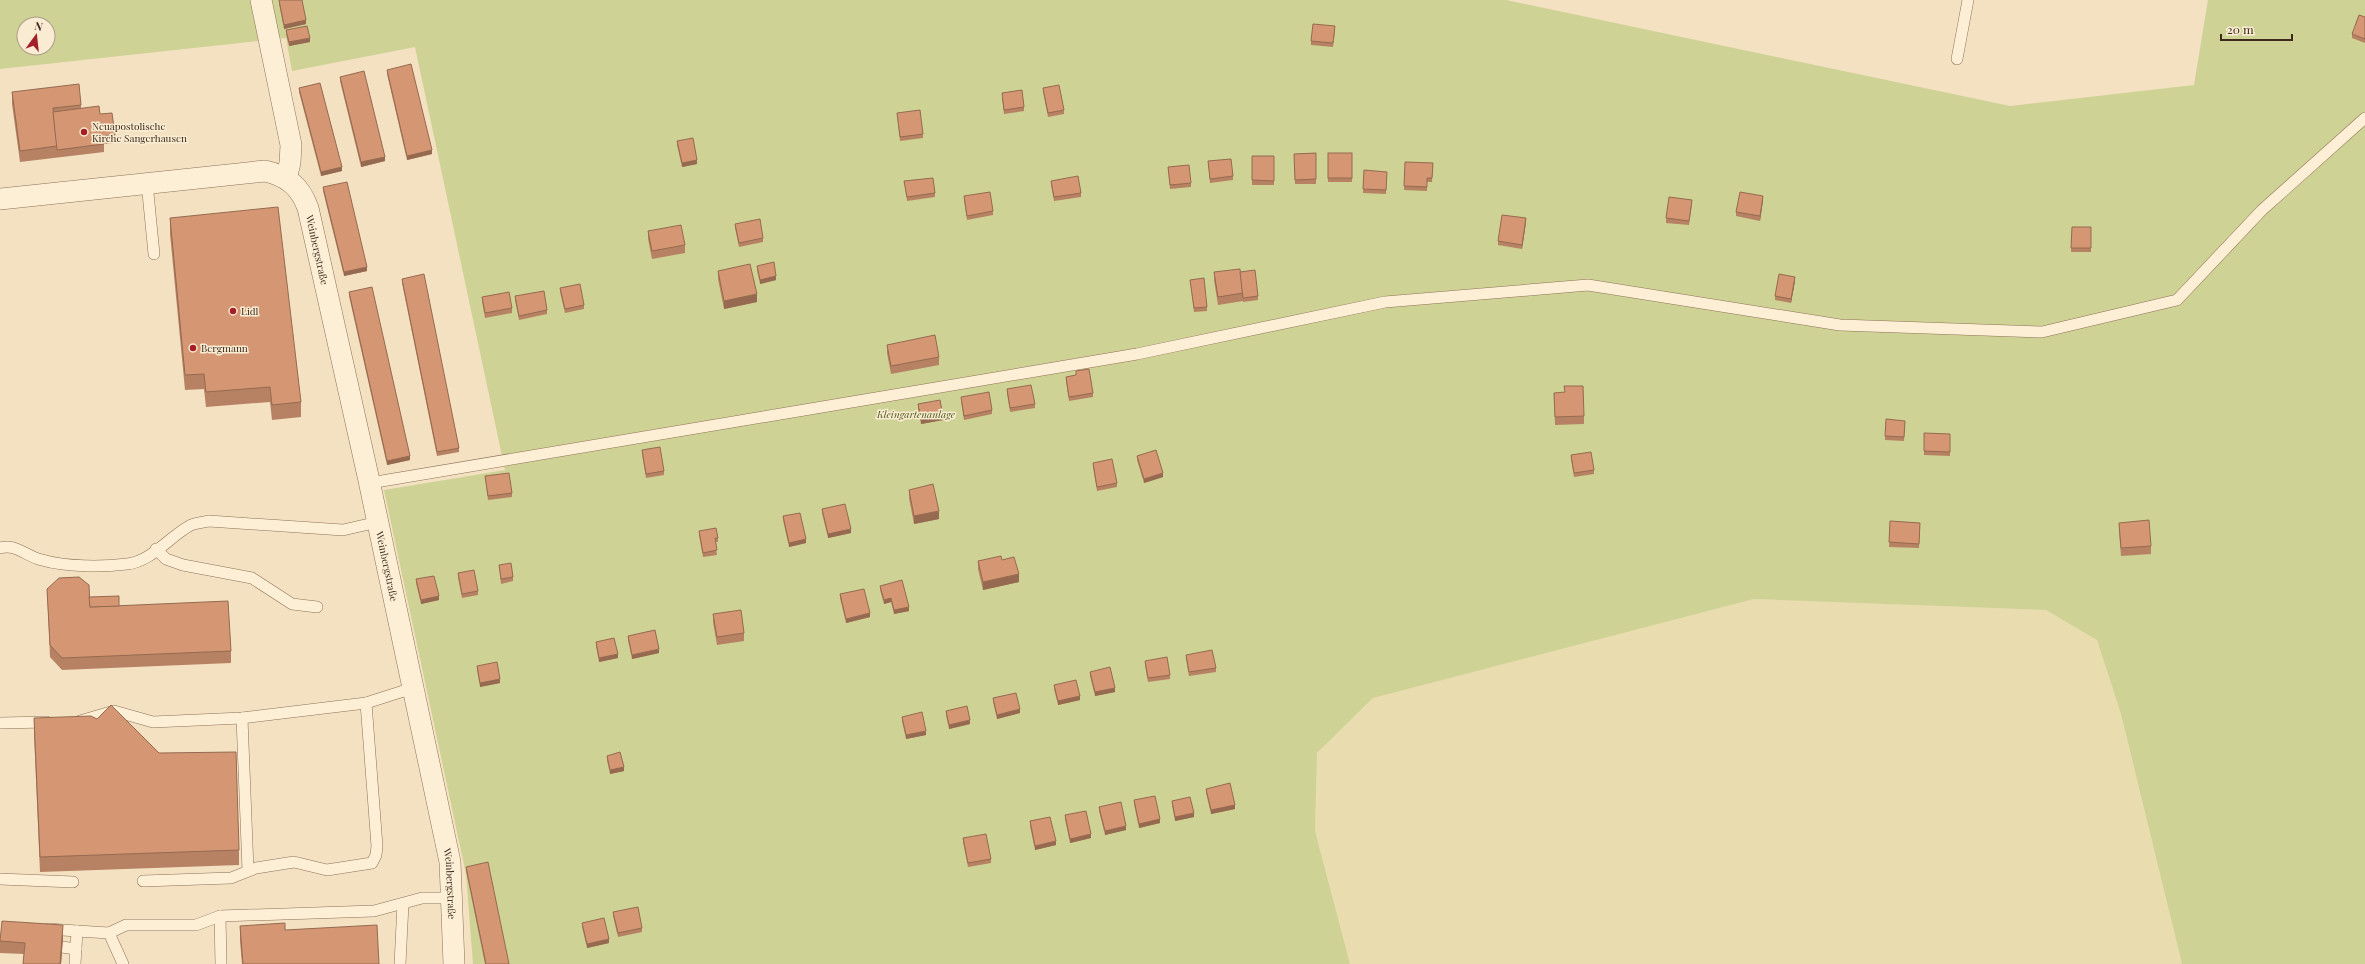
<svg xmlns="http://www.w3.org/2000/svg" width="2365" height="964" font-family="'Playfair Display',serif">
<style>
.farmland{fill:#e9dcae}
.green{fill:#ced294;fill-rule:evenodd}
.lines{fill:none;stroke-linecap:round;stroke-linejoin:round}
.lane-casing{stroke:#8f7157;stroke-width:12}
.street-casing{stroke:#8f7157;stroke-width:22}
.lane{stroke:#fcefd6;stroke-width:11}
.street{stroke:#fcefd6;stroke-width:21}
.wall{fill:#b78263}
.shaded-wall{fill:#956a50}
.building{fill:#d59773;stroke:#956a50}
.poi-dot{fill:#a42028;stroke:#f9ecd2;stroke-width:1.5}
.labels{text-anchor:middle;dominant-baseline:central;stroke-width:3;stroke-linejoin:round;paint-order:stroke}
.poi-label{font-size:10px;fill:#3d2a1c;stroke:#f9ecd2;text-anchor:start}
.street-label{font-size:10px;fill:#3d2a1c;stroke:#f9ecd2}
.park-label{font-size:10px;font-style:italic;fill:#505b21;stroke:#f9ecd2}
</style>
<rect width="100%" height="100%" fill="#f3e1c2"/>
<!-- farmland -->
<path class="farmland" d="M1754 599 2046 610 2097 640 2121 714 2182 964H1350L1315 831 1317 753 1373 698Z"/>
<!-- green -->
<path class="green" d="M0 0H1506L2010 106 2194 85 2208 0H2365V964H2182L2121 714 2097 640 2046 610 1754 599 1373 698 1317 753 1315 831 1350 964H473L466 874 384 490 505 470 415 47 292 71 286 38 0 69ZM24 24H48V48H24Z"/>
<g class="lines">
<defs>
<g id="lane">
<path d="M1957 59 1968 0"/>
<path d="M147 183 154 254"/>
<path d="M370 483 1137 354 1385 302 1588 285 1840 325 2042 332 2177 300 2262 210 2365 118"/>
<path d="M0 548C16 543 27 557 42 560 66 567 102 567 127 564 151 562 170 536 191 525 196 523 203 522 209 521L343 530 378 522"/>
<path d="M156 549 166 559 183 565 252 578 292 604 317 607"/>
<path d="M242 718 248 870"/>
<path d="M80 721 114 711 153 722 242 718 366 703 413 688"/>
<path d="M0 723 47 722"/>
<path d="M0 879 73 882"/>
<path d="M143 881 231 878 256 868 294 862 327 870 372 863 376 855 377 846 366 703"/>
<path d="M220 916 221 964"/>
<path d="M48 929 77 931 75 964"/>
<path d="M77 931 109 933 123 964"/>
<path d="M109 933 126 925H196L220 916 374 911 422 898H451"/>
<path d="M62 947 76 949"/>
<path d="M400 964 403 904"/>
</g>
<g id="street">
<path d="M261 0 291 145 290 163 286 178"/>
<path id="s1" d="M0 199 265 171C287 176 300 186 308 208L368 476 450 862 454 964"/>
</g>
</defs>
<!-- lane casing -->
<use href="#lane" class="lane-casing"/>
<!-- street casing -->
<use href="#street" class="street-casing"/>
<!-- lane -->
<use href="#lane" class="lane"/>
<!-- street -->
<use href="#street" class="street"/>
</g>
<!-- wall -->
<g class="wall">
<path d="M279 0 306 24 284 29 279 4Z"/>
<path d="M2365 17V43L2352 38V34Z"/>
<path d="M286 30 310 42 289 46 286 34Z"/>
<path d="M1335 30 1333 47 1311 45V41Z"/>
<path d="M387 70 432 154 407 160 387 74Z"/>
<path d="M340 77 385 161 361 167 340 81Z"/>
<path d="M299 88 342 171 321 176 299 92Z"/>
<path d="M1043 88 1064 110V114L1048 117 1043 92Z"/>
<path d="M12 92 81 105V108L100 114 115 135V143L104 144V152L20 162 12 104Z"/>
<path d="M1002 93 1024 107V111L1004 114 1002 97Z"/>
<path d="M897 113 923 134V138L900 141Z"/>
<path d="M677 141 697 164 682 167 677 145Z"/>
<path d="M1316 153V184H1295L1294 154Z"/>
<rect x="1328" y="153" width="24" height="29"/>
<rect x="1252" y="156" width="22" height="29"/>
<path d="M1208 161 1233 176V180L1210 183Z"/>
<path d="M1405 162 1433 163 1432 182H1427V191L1404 190Z"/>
<path d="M1168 167 1191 183V187L1170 189Z"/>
<path d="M1364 170 1387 172 1386 194 1363 193Z"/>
<path d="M904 181 935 193V197L907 201Z"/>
<path d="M1051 181 1081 193V197L1054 201 1051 185Z"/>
<path d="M323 187 367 271 344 276 323 191Z"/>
<path d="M964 196 993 211V215L967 220 964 200Z"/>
<path d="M1763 200 1760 221 1736 216V212Z"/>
<path d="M1692 204 1689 225 1666 223V218Z"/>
<path d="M170 218 301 402V417L272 420 270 402 206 407 204 389 185 390 170 234Z"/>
<path d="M1526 222 1522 249 1498 245V241Z"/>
<path d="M735 224 763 238V242L739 247 735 228Z"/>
<path d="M2072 227H2091V252H2071Z"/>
<path d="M648 231 685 245V253L652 259 648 239Z"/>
<path d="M757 266 776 280 760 284 757 270Z"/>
<path d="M718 271 757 302 724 309 718 279Z"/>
<path d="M1214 272H1240L1258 296V300L1243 302V301L1218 305 1214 280Z"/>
<path d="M402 279 459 448V452L437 456 402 283Z"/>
<path d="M1190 280 1207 307V311L1194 312Z"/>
<path d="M1795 281 1791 303 1775 300V296Z"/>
<path d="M560 288 584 305V309L565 313 560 292Z"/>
<path d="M349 292 410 460 387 465 349 296Z"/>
<path d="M515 296 547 310V314L519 320 515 300Z"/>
<path d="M482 297 512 308V313L485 318 482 301Z"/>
<path d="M887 345 939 357V365L891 374 887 353Z"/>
<path d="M1076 371 1093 393V397L1069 401 1066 381V377L1076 375Z"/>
<path d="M1007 389 1035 404V408L1010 412 1007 393Z"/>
<path d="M1554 393 1584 416V424L1555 425Z"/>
<path d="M961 397 992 410V414L964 420 961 401Z"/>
<path d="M918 404 943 420 921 424 918 409Z"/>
<path d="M1905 421 1904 441 1885 440V436Z"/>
<path d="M1950 434V456L1924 455V451Z"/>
<path d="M642 450 664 471V475L646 478 642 454Z"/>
<path d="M1571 455 1594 470V474L1574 477 1571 459Z"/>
<path d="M1137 456 1163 477 1144 483 1137 460Z"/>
<path d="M1093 463 1117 483V487L1097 491 1093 467Z"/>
<path d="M485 476 512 493V497L488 500Z"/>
<path d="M909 490 939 519 914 524 909 498Z"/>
<path d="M822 509 851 533 828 538 822 513Z"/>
<path d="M783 516 806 543 789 547 783 520Z"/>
<path d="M1890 521 1920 523 1919 548 1889 547Z"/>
<path d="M2119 523 2151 546V554L2121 556 2119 531Z"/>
<path d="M699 531 718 538V542H715L717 555 703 557 699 535Z"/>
<path d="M1002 560 1019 582 983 590 978 569V561Z"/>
<path d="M499 565 513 577V581L501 584Z"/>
<path d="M458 573 478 591V595L462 598 458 577Z"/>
<path d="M416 579 439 600 421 604 416 583Z"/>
<path d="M880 586 909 611 894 614 891 602 884 604 880 590Z"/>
<path d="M47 589 89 597 119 606 231 651V663L62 670 50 657Z"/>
<path d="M840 594 870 617 846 623 840 598Z"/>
<path d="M713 614 744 633V641L717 645 713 622Z"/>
<path d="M628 636 659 653 632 659 628 640Z"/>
<path d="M596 642 618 658 599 662 596 646Z"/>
<path d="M1186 655 1216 668V672L1189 676 1186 659Z"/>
<path d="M1145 661 1170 675V679L1148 682 1145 665Z"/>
<path d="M477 666 500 683 480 687 477 670Z"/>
<path d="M1090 672 1115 692 1095 696 1090 676Z"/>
<path d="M1054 685 1080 700 1058 705 1054 689Z"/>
<path d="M993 698 1020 713 997 719 993 702Z"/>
<path d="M946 711 970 724 949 729 946 715Z"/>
<path d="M902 717 926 735 906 739 902 721Z"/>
<path d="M34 718 239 850V865L40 872 34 733Z"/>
<path d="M607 756 624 771 610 774 607 760Z"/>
<path d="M1206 789 1235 809 1211 814 1206 793Z"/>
<path d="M1134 800 1160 823 1139 828 1134 804Z"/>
<path d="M1172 801 1194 817 1175 821 1172 805Z"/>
<path d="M1099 807 1126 830 1105 835 1099 811Z"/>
<path d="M1065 815 1091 838 1070 843 1065 819Z"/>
<path d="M1030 821 1056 845 1035 850 1030 826Z"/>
<path d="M963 838 991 859V863L968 867 963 842Z"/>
<path d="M466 867 509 964H485L466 871Z"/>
<path d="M613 912 642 928V932L618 937 613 916Z"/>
<path d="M582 923 609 943 587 948 582 927Z"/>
<path d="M240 926 285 930 379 964H242L240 941Z"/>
<path d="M63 937 61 964H23L24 954 0 953V941Z"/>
</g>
<!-- shaded-wall -->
<g class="shaded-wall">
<path d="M306 20V24L284 29V25Z"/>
<path d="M310 38V42L289 46V42Z"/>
<path d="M432 150V154L407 160V156Z"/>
<path d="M385 157V161L361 167V162Z"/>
<path d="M697 160V164L682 167V163Z"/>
<path d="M342 167V171L321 176V172Z"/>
<path d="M1763 196V200L1760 221V216Z"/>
<path d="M1526 218V222L1522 249V245Z"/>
<path d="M367 267V271L344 276V272Z"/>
<path d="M776 276V280L760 284V280Z"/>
<path d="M1795 277V281L1791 303V299Z"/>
<path d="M757 294V302L724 309V301Z"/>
<path d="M943 416V420L921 424V420Z"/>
<path d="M410 456V460L387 465V461Z"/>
<path d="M1163 473V477L1144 483V479Z"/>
<path d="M939 511V519L914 524V516Z"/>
<path d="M851 529V533L828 538V534Z"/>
<path d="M806 539V543L789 547V543Z"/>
<path d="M1019 574V582L983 590V582Z"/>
<path d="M439 596V600L421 604V600Z"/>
<path d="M891 598V602L884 604V600Z"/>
<path d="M909 607V611L894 614V610Z"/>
<path d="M870 613V617L846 623V619Z"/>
<path d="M659 649V653L632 659V655Z"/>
<path d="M618 654V658L599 662V658Z"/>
<path d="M500 679V683L480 687V683Z"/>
<path d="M1115 688V692L1095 696V692Z"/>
<path d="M1080 696V700L1058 705V701Z"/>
<path d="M1020 709V713L997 719V715Z"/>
<path d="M970 720V724L949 729V725Z"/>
<path d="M926 731V735L906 739V735Z"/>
<path d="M624 767V771L610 774V770Z"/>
<path d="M1235 805V809L1211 814V810Z"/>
<path d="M1194 813V817L1175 821V817Z"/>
<path d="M1160 819V823L1139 828V824Z"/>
<path d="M1126 826V830L1105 835V831Z"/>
<path d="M1091 834V838L1070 843V839Z"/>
<path d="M1056 841V845L1035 850V846Z"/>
<path d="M63 925V937L61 964H60Z"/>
<path d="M609 939V943L587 948V944Z"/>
</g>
<!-- building -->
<g class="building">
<path d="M279 0H302L306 20 284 25Z"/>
<path d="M2359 15 2365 17V39L2352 34Z"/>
<path d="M1313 24 1335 26 1333 43 1311 41Z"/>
<path d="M307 26 310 38 289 42 286 30Z"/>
<path d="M411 64 432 150 407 156 387 70Z"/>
<path d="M364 71 385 157 361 162 340 77Z"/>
<path d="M320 83 342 167 321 172 299 88Z"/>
<path d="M79 84 81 105 53 108 57 146 20 151 12 92Z"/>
<path d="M1059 85 1064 110 1048 113 1043 88Z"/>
<path d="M1022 90 1024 107 1004 110 1002 93Z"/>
<path d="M99 106 100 114 112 113 115 135 103 136 104 144 57 150 53 112Z"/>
<path d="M920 110 923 134 900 137 897 113Z"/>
<path d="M693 138 697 160 682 163 677 141Z"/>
<path d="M1316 153V179L1295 180 1294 154Z"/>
<rect x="1328" y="153" width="24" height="25"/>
<path d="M1252 156H1274V181L1252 180Z"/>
<path d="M1231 159 1233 176 1210 179 1208 161Z"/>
<path d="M1405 162 1433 163 1432 178H1427V187L1404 186Z"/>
<path d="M1189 165 1191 183 1170 185 1168 167Z"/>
<path d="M1364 170 1387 172 1386 190 1363 189Z"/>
<path d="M1078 176 1081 193 1054 197 1051 181Z"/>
<path d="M933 178 935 193 907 197 904 181Z"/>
<path d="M347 182 367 267 344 272 323 187Z"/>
<path d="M990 192 993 211 967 216 964 196Z"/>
<path d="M1740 192 1763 196 1760 216 1736 212Z"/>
<path d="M1669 197 1692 200 1689 221 1666 218Z"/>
<path d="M278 207 301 402 272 405 270 387 206 392 204 374 185 375 170 218Z"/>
<path d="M1502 215 1526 218 1522 245 1498 241Z"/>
<path d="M760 219 763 238 739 243 735 224Z"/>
<path d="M681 225 685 245 652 251 648 231Z"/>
<path d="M2072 227H2091V248H2071Z"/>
<path d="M774 262 776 276 760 280 757 266Z"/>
<path d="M750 264 757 294 724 301 718 271Z"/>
<path d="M1240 269 1243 293 1218 297 1214 272Z"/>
<path d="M1255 270 1258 296 1243 298 1240 272Z"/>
<path d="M424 274 459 448 437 452 402 279Z"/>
<path d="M1779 274 1795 277 1791 299 1775 296Z"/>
<path d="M1204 278 1207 307 1194 308 1190 280Z"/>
<path d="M580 284 584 305 565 309 560 288Z"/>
<path d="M372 287 410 456 387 461 349 292Z"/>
<path d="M544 291 547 310 519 316 515 296Z"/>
<path d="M509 292 512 308 485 313 482 297Z"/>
<path d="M935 335 939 357 891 366 887 345Z"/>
<path d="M1089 369 1093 393 1069 397 1066 377 1076 375V371Z"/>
<path d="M1031 385 1035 404 1010 408 1007 389Z"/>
<path d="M1564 386H1583L1584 416 1555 417 1554 393 1565 392Z"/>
<path d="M989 392 992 410 964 416 961 397Z"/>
<path d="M940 400 943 416 921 420 918 404Z"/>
<path d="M1886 419 1905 421 1904 437 1885 436Z"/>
<path d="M1924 433 1950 434V452L1924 451Z"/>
<path d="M660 447 664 471 646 474 642 450Z"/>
<path d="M1156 450 1163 473 1144 479 1137 456Z"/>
<path d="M1591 452 1594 470 1574 473 1571 455Z"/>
<path d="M1112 459 1117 483 1097 487 1093 463Z"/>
<path d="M509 473 512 493 488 496 485 476Z"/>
<path d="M933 484 939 511 914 516 909 490Z"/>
<path d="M845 504 851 529 828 534 822 509Z"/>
<path d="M800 513 806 539 789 543 783 516Z"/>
<path d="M2149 520 2151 546 2121 548 2119 523Z"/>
<path d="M1890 521 1920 523 1919 544 1889 542Z"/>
<path d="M716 528 718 538H715L717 550 703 553 699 531Z"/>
<path d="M1001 556 1002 560 1014 557 1019 574 983 582 978 561Z"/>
<path d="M511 563 513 577 501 579 499 565Z"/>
<path d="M474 570 478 591 462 594 458 573Z"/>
<path d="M434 576 439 596 421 600 416 579Z"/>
<path d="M79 577 89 585 90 607 228 601 231 651 62 658 50 645 47 589 59 578Z"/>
<path d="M902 580 909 607 894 610 891 598 884 600 880 586Z"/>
<path d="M864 589 870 613 846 619 840 594Z"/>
<path d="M119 596V606L90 607 89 597Z"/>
<path d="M741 610 744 633 717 637 713 614Z"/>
<path d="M655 630 659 649 632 655 628 636Z"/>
<path d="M614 638 618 654 599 658 596 642Z"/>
<path d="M1212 650 1216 668 1189 672 1186 655Z"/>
<path d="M1167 657 1170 675 1148 678 1145 661Z"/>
<path d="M497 662 500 679 480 683 477 666Z"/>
<path d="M1110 667 1115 688 1095 692 1090 672Z"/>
<path d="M1076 680 1080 696 1058 701 1054 685Z"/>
<path d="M1016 693 1020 709 997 715 993 698Z"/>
<path d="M111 705 159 753 236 752 239 850 40 857 34 718 91 716 97 719Z"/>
<path d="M967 706 970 720 949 725 946 711Z"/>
<path d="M922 712 926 731 906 735 902 717Z"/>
<path d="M620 752 624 767 610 770 607 756Z"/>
<path d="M1230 783 1235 805 1211 810 1206 789Z"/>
<path d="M1155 796 1160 819 1139 824 1134 800Z"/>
<path d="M1190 797 1194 813 1175 817 1172 801Z"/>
<path d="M1121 802 1126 826 1105 831 1099 807Z"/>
<path d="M1086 811 1091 834 1070 839 1065 815Z"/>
<path d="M1050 817 1056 841 1035 846 1030 821Z"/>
<path d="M986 834 991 859 968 863 963 838Z"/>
<path d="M488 862 509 964H486L466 867Z"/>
<path d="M638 907 642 928 618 933 613 912Z"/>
<path d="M604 918 609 939 587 944 582 923Z"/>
<path d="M2 921 63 925 60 964H23L25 943 0 941Z"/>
<path d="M285 923V930L377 925 379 964H243L240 926Z"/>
</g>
<!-- markers -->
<g class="poi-dot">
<circle cx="84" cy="132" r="4"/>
<circle cx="233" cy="311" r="4"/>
<circle cx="193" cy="348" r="4"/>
</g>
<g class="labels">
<!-- poi labels -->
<g class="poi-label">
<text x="92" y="126">Neuapostolische<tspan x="92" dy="12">Kirche Sangerhausen</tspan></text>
<text x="241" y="311">Lidl</text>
<text x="201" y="348">Bergmann</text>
</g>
<!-- street labels -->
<g class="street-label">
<text stroke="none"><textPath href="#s1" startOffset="369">Weinbergstraße</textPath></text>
<text stroke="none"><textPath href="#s1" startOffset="693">Weinbergstraße</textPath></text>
<text stroke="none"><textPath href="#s1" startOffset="1017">Weinbergstraße</textPath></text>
</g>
<!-- park labels -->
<g class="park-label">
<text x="916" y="414">Kleingartenanlage</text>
</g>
</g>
<!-- north arrow -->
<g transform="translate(36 36) rotate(15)"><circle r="19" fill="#f9ecd2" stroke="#ae9e89"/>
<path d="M0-3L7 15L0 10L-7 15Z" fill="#a42028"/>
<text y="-6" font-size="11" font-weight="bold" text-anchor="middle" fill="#3d2a1c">N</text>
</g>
<!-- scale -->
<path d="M2221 34v6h71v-6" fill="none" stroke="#3d2a1c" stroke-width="2"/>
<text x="2227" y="34" font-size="12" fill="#3d2a1c" stroke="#f9ecd2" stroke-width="3" paint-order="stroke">20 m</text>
</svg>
